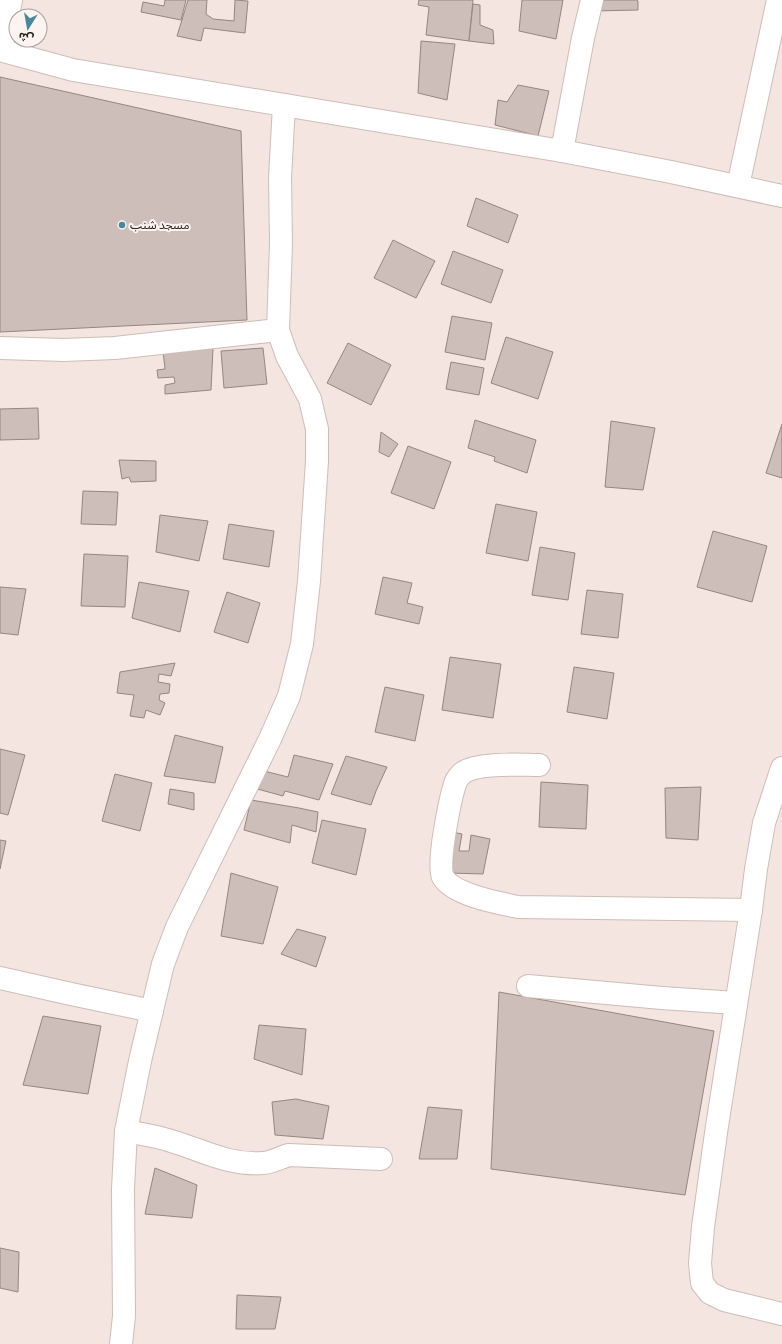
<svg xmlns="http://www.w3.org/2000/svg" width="782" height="1344" font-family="'Source Sans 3','Noto Sans Arabic',sans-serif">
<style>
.building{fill:#cebeba;stroke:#948682}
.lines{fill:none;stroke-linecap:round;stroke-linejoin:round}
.minor-casing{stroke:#ccbdb8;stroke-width:24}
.minor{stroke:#fff;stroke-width:22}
.poi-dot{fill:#47899a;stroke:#fdf4f1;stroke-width:1.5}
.labels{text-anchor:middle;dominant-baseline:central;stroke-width:4;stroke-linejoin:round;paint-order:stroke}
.poi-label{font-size:12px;fill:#272120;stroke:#fdf4f1;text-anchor:start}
</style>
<rect width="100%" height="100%" fill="#f5e5e0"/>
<!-- building -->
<g class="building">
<path d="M165 0H186L181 20 141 12 143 2 164 6Z"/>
<path d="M188 0H207L206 14 213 19 234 21 235 0 248 1 245 33 204 28 201 41 177 36Z"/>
<path d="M419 0H473L469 41 426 35 429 7 418 5Z"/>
<path d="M522 0H563L556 39 519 31Z"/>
<path d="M594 0H637L638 1V10L593 11Z"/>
<path d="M473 4 480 5V25L493 30 494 44 469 41Z"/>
<path d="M421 41 455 44 447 100 418 93Z"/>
<path d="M0 77 241 131 247 320 0 332Z"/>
<path d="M518 85 549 91 538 136 495 125 498 100 507 102Z"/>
<path d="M476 198 518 215 508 243 467 226Z"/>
<path d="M393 240 435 261 416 298 374 278Z"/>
<path d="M453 251 503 270 491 303 441 284Z"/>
<path d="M452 316 492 323 485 360 445 352Z"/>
<path d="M506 337 553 352 538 399 491 383Z"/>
<path d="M348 343 391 365 371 405 327 383Z"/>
<path d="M213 348 211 390 165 394V385L175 383 174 377 158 378 157 370 165 369 163 351Z"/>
<path d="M263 348 267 384 224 388 221 351Z"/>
<path d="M451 362 484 368 479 395 446 389Z"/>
<path d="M38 408 39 439 0 440V409Z"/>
<path d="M475 420 536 440 527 473 494 461 495 457 468 448Z"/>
<path d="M611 421 655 428 643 490 605 487Z"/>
<path d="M782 424V478L766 473Z"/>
<path d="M381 432 398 444 389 457 379 452Z"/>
<path d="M408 446 451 462 434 509 391 493Z"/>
<path d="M119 460 156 461V481L131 482 129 477 122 479Z"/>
<path d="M83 491 118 492 116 525 81 524Z"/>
<path d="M496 504 537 512 528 561 486 553Z"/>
<path d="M160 515 208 521 199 561 156 552Z"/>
<path d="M229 524 274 531 269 567 223 559Z"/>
<path d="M713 531 767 546 752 602 697 587Z"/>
<path d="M540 547 575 553 568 600 532 595Z"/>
<path d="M84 554 128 556 125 607 81 606Z"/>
<path d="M383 577 412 583 407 603 423 607 419 624 375 614Z"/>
<path d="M139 582 189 591 180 632 132 618Z"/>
<path d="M0 587 26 589 18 635 0 633Z"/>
<path d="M587 590 623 594 618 638 581 634Z"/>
<path d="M227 592 260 603 248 643 214 632Z"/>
<path d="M450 657 501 664 493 718 442 710Z"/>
<path d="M175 663 171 676 159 674 158 682 170 684 169 693 160 694 159 700 165 703 160 715 146 710 144 718 130 716 134 695 117 693 120 672Z"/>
<path d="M574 667 614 673 607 719 567 712Z"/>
<path d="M385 687 424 695 415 741 375 732Z"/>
<path d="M175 735 223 747 215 783 164 776Z"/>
<path d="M0 749 25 755 8 815 0 813Z"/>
<path d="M294 755 333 764 319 800 285 791 283 796 250 787 260 770 288 777Z"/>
<path d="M346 756 387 767 376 791 371 805 331 794Z"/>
<path d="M115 774 152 783 140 831 102 821Z"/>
<path d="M541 782 588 785 586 829 539 827Z"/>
<path d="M701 787 698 840 666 838 665 788Z"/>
<path d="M170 789 194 793V810L168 804Z"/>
<path d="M251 800 299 808 318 812 316 832 292 825 290 843 244 830Z"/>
<path d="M322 820 366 829 356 875 312 863Z"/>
<path d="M452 832 462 834 459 851H469L471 835 490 839 483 874 449 873Z"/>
<path d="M0 840 6 841 0 869Z"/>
<path d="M231 873 278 887 263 944 221 936Z"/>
<path d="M297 929 326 937 316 967 281 954Z"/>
<path d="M499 992 714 1031 685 1195 491 1169Z"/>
<path d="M43 1016 101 1026 88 1094 23 1085Z"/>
<path d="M259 1025 306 1029 302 1075 254 1059Z"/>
<path d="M296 1099 329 1106 323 1139 275 1135 272 1102Z"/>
<path d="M428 1107 462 1110 457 1159H419Z"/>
<path d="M155 1168 197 1185 192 1218 145 1214Z"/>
<path d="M0 1248 19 1252 18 1292 0 1288Z"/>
<path d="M237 1295 281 1297 275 1329H236Z"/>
</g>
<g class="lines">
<defs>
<g id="minor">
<path d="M0 50 73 70 562 151 671 172 782 196"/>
<path d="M1 50 11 0"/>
<path d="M562 151 583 38 592 0"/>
<path d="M738 186 778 0"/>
<path d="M0 348 64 350 115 348 278 330"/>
<path d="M539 765C520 765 480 762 464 772 461 774 458 778 456 781 451 795 436 866 443 877 453 895 499 903 518 907L751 910"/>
<path d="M782 768 764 823 756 869 751 910 717 1126 703 1227 700 1263 702 1283 710 1293 724 1300 782 1314"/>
<path d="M0 978 71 994 152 1011"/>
<path d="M528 986 662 998 736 1003"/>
<path d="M126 1131C141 1134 157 1136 171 1141 202 1150 230 1166 263 1163 271 1163 281 1157 289 1155L381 1159"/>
<path d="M121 1344 124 1316 123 1189 126 1131 140 1061 163 964 177 927 270 739 289 696 302 644 309 581 317 461V429L310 399 287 356 278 330 281 243 280 178 284 105"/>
</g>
</defs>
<!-- minor casing -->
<use href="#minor" class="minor-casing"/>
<!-- minor -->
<use href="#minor" class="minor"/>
</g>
<!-- markers -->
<circle class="poi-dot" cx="122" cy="225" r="4"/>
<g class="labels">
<!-- poi labels -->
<g class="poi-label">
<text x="130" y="225">مسجد شنب</text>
</g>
</g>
<!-- north arrow -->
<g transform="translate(28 28) rotate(191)"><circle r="19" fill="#fdf4f1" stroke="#a7a09d"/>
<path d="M0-3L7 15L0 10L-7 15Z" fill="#47899a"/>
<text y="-6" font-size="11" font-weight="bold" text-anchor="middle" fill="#272120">ش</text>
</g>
</svg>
